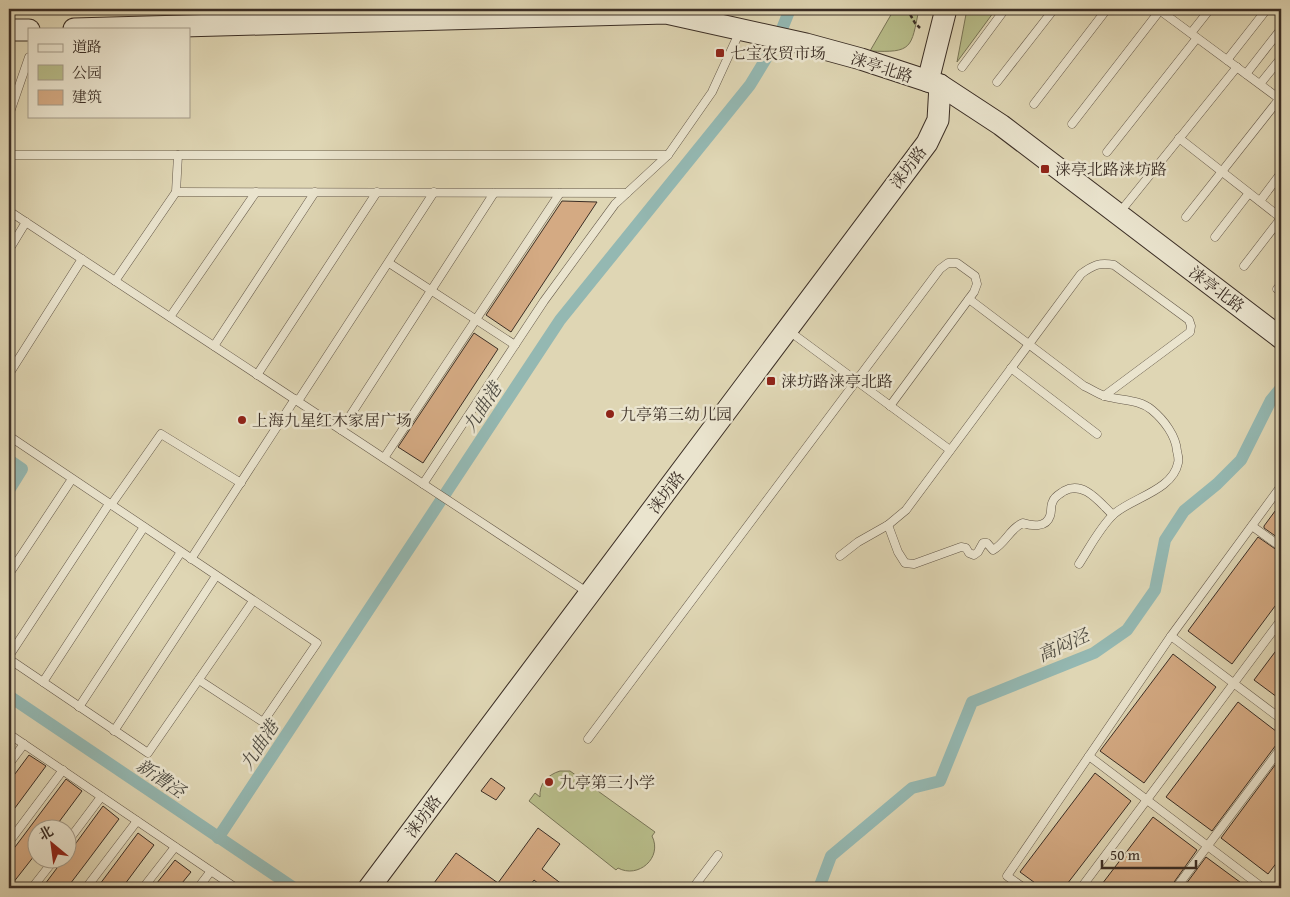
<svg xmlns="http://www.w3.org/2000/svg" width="1290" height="897" font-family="'Gentium Book Plus','Noto Serif SC',serif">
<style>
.green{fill:#b7bc89;stroke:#797557}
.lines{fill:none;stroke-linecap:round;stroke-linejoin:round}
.canal{stroke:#94b8b2;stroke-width:12}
.building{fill:#d4aa83;stroke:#3b2e25}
.lane-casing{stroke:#645849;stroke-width:9}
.secondary-casing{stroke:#3b2e25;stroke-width:23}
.path{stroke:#3b2e25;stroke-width:2.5;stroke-dasharray:4 2.5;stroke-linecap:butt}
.lane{stroke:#eae4ce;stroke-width:8}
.secondary{stroke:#eae4ce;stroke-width:21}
.poi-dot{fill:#8f2418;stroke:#eae4ce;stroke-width:2}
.labels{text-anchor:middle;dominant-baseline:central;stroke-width:5;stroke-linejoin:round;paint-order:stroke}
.poi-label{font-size:16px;fill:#3b2e25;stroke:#eae4ce;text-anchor:start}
.street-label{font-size:16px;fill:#3b2e25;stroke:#eae4ce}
.water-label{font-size:18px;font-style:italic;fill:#4d4a41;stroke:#eae4ce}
</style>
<rect width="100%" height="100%" fill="#dfd6b4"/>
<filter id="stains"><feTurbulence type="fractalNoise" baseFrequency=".004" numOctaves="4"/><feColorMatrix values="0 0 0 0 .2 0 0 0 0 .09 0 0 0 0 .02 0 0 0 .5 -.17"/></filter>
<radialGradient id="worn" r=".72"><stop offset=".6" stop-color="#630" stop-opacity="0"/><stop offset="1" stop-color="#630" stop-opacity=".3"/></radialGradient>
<!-- green -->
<g class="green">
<path d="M882 9H919C911 48 913 53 870 51L892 13Z"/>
<path d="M967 9H996L957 62Z"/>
<path d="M560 771H570L655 832 652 836C663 858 638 879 618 868L616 870 529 801 535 793 540 797C539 784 547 775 560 771Z"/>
</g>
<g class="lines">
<!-- canal -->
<g class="canal">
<path d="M9 460 22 469 9 490"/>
<path d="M9 696 294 888"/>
<path d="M218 838 560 320 750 85 778 39 790 9"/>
<path d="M819 888 831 856 912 788 940 781 972 702 1094 653 1127 630 1155 590 1165 540 1184 511 1217 484 1241 460 1271 400 1281 388"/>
</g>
</g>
<!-- building -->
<g class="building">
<path d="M562 201 597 202 511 332 486 315Z"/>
<path d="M474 333 498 349 423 463 398 447Z"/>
<path d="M1281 503V540L1264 528V526Z"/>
<path d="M1258 537 1281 553V598L1232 664 1188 631Z"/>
<path d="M1281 644V700L1254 680Z"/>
<path d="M1173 654 1216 687 1144 783 1100 751Z"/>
<path d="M1238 702 1281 735V742L1276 745 1212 831 1166 797Z"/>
<path d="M29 755 46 766 9 816V782Z"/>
<path d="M1281 757V857L1268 874 1221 838Z"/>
<path d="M1095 773 1131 801 1064 888H1042L1020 872Z"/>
<path d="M491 778 505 788 496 800 481 791Z"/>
<path d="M66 779 82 791 53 830H38V851L9 888V855Z"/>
<path d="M103 806 119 819 86 863 67 888H42L63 860H68V854Z"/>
<path d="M1153 817 1197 850 1172 885 1170 888H1099Z"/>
<path d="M538 828 560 844 542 869 567 888H544L534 880 528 888H441L434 883 456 853 498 883Z"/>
<path d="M138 833 154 845 122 888H97Z"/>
<path d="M1206 857 1210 860 1248 888H1183Z"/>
<path d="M175 860 191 872 178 888H153Z"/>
</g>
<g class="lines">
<defs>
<g id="lane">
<path d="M219 9V23"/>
<path d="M1158 9 1281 100"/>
<path d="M1191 33 1210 9"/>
<path d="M1227 60 1267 9"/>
<path d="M962 67 1005 9"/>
<path d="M1246 74 1281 29"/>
<path d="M997 82 1054 9"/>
<path d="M1260 84 1281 58"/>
<path d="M1034 104 1107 9"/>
<path d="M9 115 29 57"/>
<path d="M1072 124 1161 9"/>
<path d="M1179 138 1281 218"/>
<path d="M1107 152 1197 38"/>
<path d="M9 155H668"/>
<path d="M176 192 627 193"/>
<path d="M1260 201 1281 173"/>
<path d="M9 211 587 592"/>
<path d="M1120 212 1237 67"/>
<path d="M1186 217 1280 98"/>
<path d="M1215 237 1249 193"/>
<path d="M9 250 26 222"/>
<path d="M389 263 515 345"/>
<path d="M1244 266 1281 218"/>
<path d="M115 281 176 192 178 155"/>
<path d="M1277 289 1281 284"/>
<path d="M969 299 1084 386C1091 389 1098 394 1105 396 1121 401 1139 399 1152 410 1164 420 1176 436 1177 451 1178 455 1179 460 1178 463 1173 490 1132 498 1114 514 1100 527 1090 547 1079 564"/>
<path d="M170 317 256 192"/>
<path d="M789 331 950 450"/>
<path d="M214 346 315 192"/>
<path d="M1011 368 1097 434"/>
<path d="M9 374 82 259"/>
<path d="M257 375 377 192"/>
<path d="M298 401 434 192"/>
<path d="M341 430 494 193"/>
<path d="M9 436 317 643 263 722 199 680"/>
<path d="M384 458 560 193"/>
<path d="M423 484 544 301 615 204 668 155 712 92 740 31"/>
<path d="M111 505 161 434 241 483"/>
<path d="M888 525 898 552 905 563 914 564 961 547 966 548 969 553 974 555 978 552 983 543H987L993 550C1006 543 1010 528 1023 523 1032 526 1046 528 1050 516 1052 511 1050 506 1053 501 1055 496 1060 494 1064 491 1084 480 1100 503 1113 515"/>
<path d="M1252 526 1281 547"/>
<path d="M840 556 858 542 888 525 906 510 1081 274C1093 265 1100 262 1114 265L1189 320 1191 326 1190 332 1104 396"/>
<path d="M191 559 295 399"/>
<path d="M9 574 72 479"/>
<path d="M1171 636 1281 719"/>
<path d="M9 656 109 504"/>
<path d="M9 659 148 753 253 601"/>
<path d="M43 682 144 527"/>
<path d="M79 707 181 552"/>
<path d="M114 731 216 576"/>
<path d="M9 734 236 888"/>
<path d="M588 739 940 269 948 263H957L975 276 977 284 974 292 890 406"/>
<path d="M1089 756 1263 888"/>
<path d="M9 764 24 744"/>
<path d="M68 841 101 797"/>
<path d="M9 842 63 770"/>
<path d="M32 888 54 860"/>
<path d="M86 888 137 821"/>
<path d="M143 888 175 847"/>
<path d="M198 888 211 871"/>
<path d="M693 888 718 855"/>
<path d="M1024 888 1007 876 1171 636 1281 486"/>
<path d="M1081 888 1281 620"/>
<path d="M1176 888 1281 748"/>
<path d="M1277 888 1281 882"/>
</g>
<g id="secondary">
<path d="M74 29 666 13 806 44 861 59 940 85 1001 125 1281 338"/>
<path d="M9 30H29"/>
<path d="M928 81 946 9"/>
<path d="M369 888 927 143 938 120 940 85"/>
</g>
</defs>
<!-- lane casing -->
<use href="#lane" class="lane-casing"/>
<!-- secondary casing -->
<use href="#secondary" class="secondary-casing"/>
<!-- path -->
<path class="path" d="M907 9 915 23 920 28"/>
<!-- lane -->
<use href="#lane" class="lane"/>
<!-- secondary -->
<use href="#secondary" class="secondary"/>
</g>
<!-- markers -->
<g class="poi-dot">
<rect x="715" y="48" width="10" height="10" rx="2.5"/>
<rect x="1040" y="164" width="10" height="10" rx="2.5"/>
<rect x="766" y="376" width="10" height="10" rx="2.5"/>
<circle cx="610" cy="414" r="5"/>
<circle cx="242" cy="420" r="5"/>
<circle cx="549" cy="782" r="5"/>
</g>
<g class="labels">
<!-- poi labels -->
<g class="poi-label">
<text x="730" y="53">七宝农贸市场</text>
<text x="1055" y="169">涞亭北路涞坊路</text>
<text x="781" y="381">涞坊路涞亭北路</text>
<text x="620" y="414">九亭第三幼儿园</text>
<text x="252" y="420">上海九星红木家居广场</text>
<text x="559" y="782">九亭第三小学</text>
</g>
<!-- street labels -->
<g class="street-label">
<text transform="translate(882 67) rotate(18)">涞亭北路</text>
<text transform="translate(908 167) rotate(-53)">涞坊路</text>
<text transform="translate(1217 289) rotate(37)">涞亭北路</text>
<text transform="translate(666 492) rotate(-53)">涞坊路</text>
<text transform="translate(423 816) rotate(-53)">涞坊路</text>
</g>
<!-- water labels -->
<g class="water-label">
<text transform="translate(482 407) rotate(-57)">九曲港</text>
<text transform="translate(1063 645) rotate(-24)">高闷泾</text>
<text transform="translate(259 745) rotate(-57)">九曲港</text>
<text transform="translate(161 778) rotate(34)">新漕泾</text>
</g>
</g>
<!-- margin -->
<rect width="1290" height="897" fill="none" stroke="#dfd6b4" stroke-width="30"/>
<rect x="10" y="10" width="1270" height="877" fill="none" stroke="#3b2e25" stroke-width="2.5"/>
<rect x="15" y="15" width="1260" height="867" fill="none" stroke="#3b2e25"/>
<!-- legend -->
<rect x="28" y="28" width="162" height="90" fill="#eae4ce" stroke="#a49b8a"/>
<rect x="38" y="44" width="25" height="8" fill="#eae4ce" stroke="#a49b8a"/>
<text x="72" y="52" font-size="15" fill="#3b2e25">道路</text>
<rect x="38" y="65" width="25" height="15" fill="#b7bc89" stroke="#a49b8a"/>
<text x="72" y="78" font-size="15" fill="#3b2e25">公园</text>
<rect x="38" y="90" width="25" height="15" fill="#d4aa83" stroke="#a49b8a"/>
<text x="72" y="102" font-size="15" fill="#3b2e25">建筑</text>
<!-- north arrow -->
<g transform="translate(52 844) rotate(331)"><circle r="24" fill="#eae4ce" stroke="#a49b8a"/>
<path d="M0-4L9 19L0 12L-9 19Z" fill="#8f2418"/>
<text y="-8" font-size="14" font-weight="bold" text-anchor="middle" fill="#3b2e25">北</text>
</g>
<!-- scale -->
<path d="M1102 860v8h94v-8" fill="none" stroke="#3b2e25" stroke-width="2.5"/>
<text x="1110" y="860" font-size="15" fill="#3b2e25" stroke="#eae4ce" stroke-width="4" paint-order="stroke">50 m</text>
<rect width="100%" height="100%" filter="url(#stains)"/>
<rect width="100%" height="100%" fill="url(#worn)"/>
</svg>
